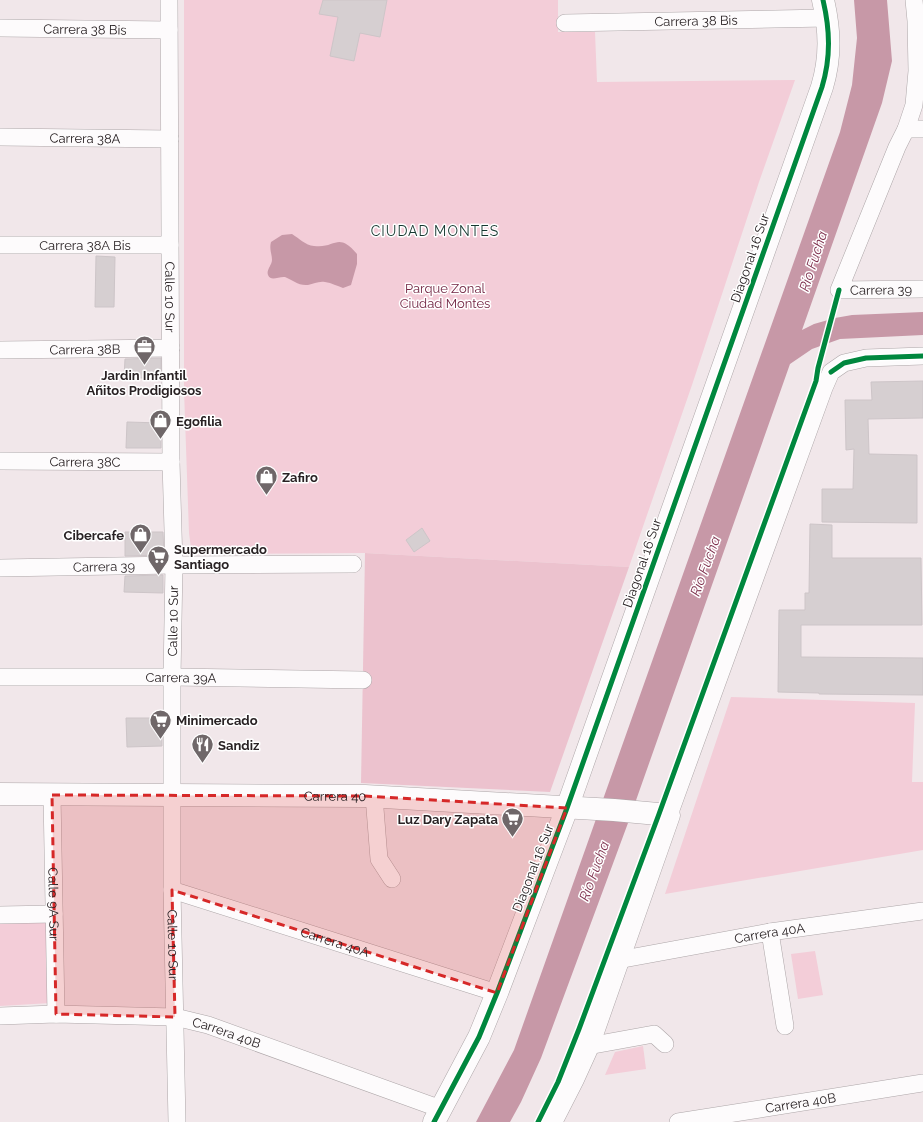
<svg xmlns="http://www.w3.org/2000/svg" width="923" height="1122" font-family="Raleway,sans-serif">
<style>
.green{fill:#f3cdd8}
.forest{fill:#ecc2ce}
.water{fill:#c798a7}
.building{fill:#d6cfd1;stroke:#cdc5c8}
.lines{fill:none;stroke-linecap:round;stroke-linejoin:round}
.street-casing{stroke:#ada6a8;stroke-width:18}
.secondary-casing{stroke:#ada6a8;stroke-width:23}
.street{stroke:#fdfbfc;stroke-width:17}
.secondary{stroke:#fdfbfc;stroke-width:22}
.cycleway-casing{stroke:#fff;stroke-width:8}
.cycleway{stroke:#00873e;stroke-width:5}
.marked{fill:#d62828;fill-opacity:0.2;stroke:#d62828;stroke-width:3;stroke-dasharray:8 5;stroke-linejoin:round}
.labels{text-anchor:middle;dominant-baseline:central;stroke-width:3;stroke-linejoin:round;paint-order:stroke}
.street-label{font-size:13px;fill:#292224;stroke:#fff}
.park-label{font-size:13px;fill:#722543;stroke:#fff}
.poi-label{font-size:13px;font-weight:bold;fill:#292224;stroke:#fff;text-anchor:start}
.neighbourhood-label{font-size:14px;letter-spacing:1px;fill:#163730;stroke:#fff}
.water-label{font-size:14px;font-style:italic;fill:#7e304d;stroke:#fff}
</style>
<rect width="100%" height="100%" fill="#f1e7ea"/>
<!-- green -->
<g class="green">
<path d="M184 0H558V32H595L597 82 795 80 759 182 692 385 629 567 365 553 200 554 191 548 189 533 184 390Z"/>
<path d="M731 697 915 703 912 782H923V850L665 894Z"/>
<path d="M46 921 51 1003 0 1006V923Z"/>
<path d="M815 951 823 995 798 999 791 954Z"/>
<path d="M643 1046 646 1069 605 1075 615 1052Z"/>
</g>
<!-- forest -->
<path class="forest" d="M365 553 629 567 550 792 361 783Z"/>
<!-- water -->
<g class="water">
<path d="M854 0H887L892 61 882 103 802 330 814 324 835 318 852 315 923 312V335L840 339 812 349 790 364 628 823 541 1058 521 1102 510 1122H476L514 1050 840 132 852 85 857 38Z"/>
<path d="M292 234C300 239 305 245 314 246 336 249 337 231 357 254V264L351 285 343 288C337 286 332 283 325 282 318 281 314 284 308 285 298 286 293 280 285 277 279 276 271 282 268 275 266 270 272 265 272 260 272 254 269 249 271 242L282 235Z"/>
</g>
<!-- building -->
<g class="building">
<path d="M323 0H387L380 37 360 33 354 61 330 56 338 17 319 14Z"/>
<path d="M96 256 115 257 114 307H95Z"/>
<path d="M161 358V379L124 377 125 359Z"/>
<path d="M923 381V418L868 419 869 454 917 455V523L822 522V489H853L854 449 846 450 845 400H872L871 382Z"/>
<path d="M127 422 161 423V448H126Z"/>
<path d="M810 524 832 525V558H921L922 625H801V657L923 658V695L819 694V693L778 692 779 610H805V593H809Z"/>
<path d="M422 528 430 541 414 552 406 540Z"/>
<path d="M125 532H163L164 555 125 556Z"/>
<path d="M163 575V593L124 592 125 576Z"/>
<path d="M126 718H162V746L127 747Z"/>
</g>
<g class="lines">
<defs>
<g id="street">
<path id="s1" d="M169 0 171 462 174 565 172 677V890L177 1122"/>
<path id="s2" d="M914 0 916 21 917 71 914 105 906 129 897 147 839 290 923 289"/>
<path id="s3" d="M565 23 827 18"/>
<path id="s4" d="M0 28 169 30"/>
<path d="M906 129H923"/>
<path id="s5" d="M0 137 170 139"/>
<path id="s6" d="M0 245H170"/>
<path id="s7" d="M0 350 171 348"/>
<path id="s8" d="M0 461 171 462"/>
<path id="s9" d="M0 568 174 565 353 564"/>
<path id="s10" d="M0 677H172L363 680"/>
<path id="s11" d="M52 795 56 1014"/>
<path d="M374 796 379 859 392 879"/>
<path d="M669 815 824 388 831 372 844 363 866 358 923 356"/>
<path id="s12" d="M172 890 497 993"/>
<path d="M0 915 54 914"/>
<path d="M770 932 785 1026"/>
<path id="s13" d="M618 960 770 932 923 911"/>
<path id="s14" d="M0 1016 56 1014 175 1017 208 1025 441 1109"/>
<path d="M588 1046 654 1034 665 1044"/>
<path id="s15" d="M678 1122 923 1083"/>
</g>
<g id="secondary">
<path id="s16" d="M0 794 365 796 614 810 669 815 588 1046 573 1079 551 1122"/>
<path d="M434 1122 479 1037 497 993 567 808 822 87C831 57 830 30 823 0"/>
</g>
</defs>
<!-- street casing -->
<use href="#street" class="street-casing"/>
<!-- secondary casing -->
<use href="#secondary" class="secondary-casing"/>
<!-- street -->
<use href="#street" class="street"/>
<!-- secondary -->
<use href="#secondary" class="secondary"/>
<defs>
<g id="cycleway">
<path d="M831 372 844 363 866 358 923 356"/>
<path d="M434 1122 479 1037 497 993 567 808 822 87C831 57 830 30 823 0"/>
<path d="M538 1122 558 1082 579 1029 659 814 816 381 818 368 839 290"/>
</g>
</defs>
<!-- cycleway casing -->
<use href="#cycleway" class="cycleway-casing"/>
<!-- cycleway -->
<use href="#cycleway" class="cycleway"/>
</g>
<!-- marked area -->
<path class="marked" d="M52 795 365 796 567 808 497 993 172 890 175 1017 56 1014Z"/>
<!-- icons -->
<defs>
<symbol id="office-pin" viewBox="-11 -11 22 30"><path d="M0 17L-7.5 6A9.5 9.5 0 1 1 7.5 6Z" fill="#6f6769" stroke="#fff"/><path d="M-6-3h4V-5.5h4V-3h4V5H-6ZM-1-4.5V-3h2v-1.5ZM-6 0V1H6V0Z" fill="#fff"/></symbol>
<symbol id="shop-pin" viewBox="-11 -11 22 30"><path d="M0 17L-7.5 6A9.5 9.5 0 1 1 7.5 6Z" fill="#6f6769" stroke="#fff"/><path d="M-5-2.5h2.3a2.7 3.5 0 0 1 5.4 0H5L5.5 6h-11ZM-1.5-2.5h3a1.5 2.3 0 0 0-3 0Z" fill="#fff"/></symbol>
<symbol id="supermarket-pin" viewBox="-11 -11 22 30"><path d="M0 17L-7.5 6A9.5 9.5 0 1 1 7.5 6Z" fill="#6f6769" stroke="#fff"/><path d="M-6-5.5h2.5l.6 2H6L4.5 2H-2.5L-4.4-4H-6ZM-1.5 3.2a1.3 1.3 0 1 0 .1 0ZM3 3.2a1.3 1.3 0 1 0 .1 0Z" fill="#fff"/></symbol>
<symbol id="restaurant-pin" viewBox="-11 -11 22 30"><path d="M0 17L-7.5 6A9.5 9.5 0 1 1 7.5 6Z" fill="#6f6769" stroke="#fff"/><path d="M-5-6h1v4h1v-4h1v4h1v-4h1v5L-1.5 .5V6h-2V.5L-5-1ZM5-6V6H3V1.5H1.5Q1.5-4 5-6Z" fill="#fff"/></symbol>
</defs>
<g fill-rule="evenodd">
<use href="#office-pin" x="132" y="334" width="25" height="34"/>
<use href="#shop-pin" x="148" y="408" width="25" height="34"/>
<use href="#shop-pin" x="254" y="464" width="25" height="34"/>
<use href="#shop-pin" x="128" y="522" width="25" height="34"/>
<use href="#supermarket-pin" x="146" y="544" width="25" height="34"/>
<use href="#supermarket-pin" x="148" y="708" width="25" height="34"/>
<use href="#restaurant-pin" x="190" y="732" width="25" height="34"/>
<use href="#supermarket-pin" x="500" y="806" width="25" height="34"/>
</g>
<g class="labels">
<!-- street labels -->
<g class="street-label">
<text stroke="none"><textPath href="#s3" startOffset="131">Carrera 38 Bis</textPath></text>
<text stroke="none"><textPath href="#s4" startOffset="85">Carrera 38 Bis</textPath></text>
<text stroke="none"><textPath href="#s5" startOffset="85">Carrera 38A</textPath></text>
<text stroke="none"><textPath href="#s6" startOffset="85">Carrera 38A Bis</textPath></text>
<text transform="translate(750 258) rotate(-71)">Diagonal 16 Sur</text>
<text stroke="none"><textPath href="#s2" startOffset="347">Carrera 39</textPath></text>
<text stroke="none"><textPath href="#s1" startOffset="297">Calle 10 Sur</textPath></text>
<text stroke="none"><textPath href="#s7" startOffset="85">Carrera 38B</textPath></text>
<text stroke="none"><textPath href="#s8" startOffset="85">Carrera 38C</textPath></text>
<text transform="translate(642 563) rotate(-71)">Diagonal 16 Sur</text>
<text stroke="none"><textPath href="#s9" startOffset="104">Carrera 39</textPath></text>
<text transform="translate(173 621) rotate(-89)">Calle 10 Sur</text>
<text stroke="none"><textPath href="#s10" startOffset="181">Carrera 39A</textPath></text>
<text stroke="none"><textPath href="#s16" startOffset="335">Carrera 40</textPath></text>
<text transform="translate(533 868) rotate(-69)">Diagonal 16 Sur</text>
<text stroke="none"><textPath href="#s11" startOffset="109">Calle 9A Sur</textPath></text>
<text stroke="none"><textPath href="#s13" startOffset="154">Carrera 40A</textPath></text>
<text stroke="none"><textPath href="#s12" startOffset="171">Carrera 40A</textPath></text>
<text stroke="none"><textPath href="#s1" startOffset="945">Calle 10 Sur</textPath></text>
<text stroke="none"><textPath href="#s14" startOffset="229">Carrera 40B</textPath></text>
<text stroke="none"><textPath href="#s15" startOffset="124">Carrera 40B</textPath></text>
</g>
<!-- park labels -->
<g class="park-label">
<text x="445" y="288">Parque Zonal<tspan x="445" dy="15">Ciudad Montes</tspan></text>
</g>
<!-- poi labels -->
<g class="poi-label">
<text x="144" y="375" text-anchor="middle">Jardin Infantil<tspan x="144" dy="15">Añitos Prodigiosos</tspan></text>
<text x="176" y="421">Egofilia</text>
<text x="282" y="477">Zafiro</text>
<text x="124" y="535" text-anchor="end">Cibercafe</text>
<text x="174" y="549">Supermercado<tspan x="174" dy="15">Santiago</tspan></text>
<text x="176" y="720">Minimercado</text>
<text x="218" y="745">Sandiz</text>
<text x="498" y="819" text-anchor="end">Luz Dary Zapata</text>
</g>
<!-- neighbourhood labels -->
<g class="neighbourhood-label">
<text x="435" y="231">CIUDAD MONTES</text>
</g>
<!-- water labels -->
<g class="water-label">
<text transform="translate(813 261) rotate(-72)">Río Fucha</text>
<text transform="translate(705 566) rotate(-70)">Río Fucha</text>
<text transform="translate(594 871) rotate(-70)">Río Fucha</text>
</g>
</g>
</svg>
